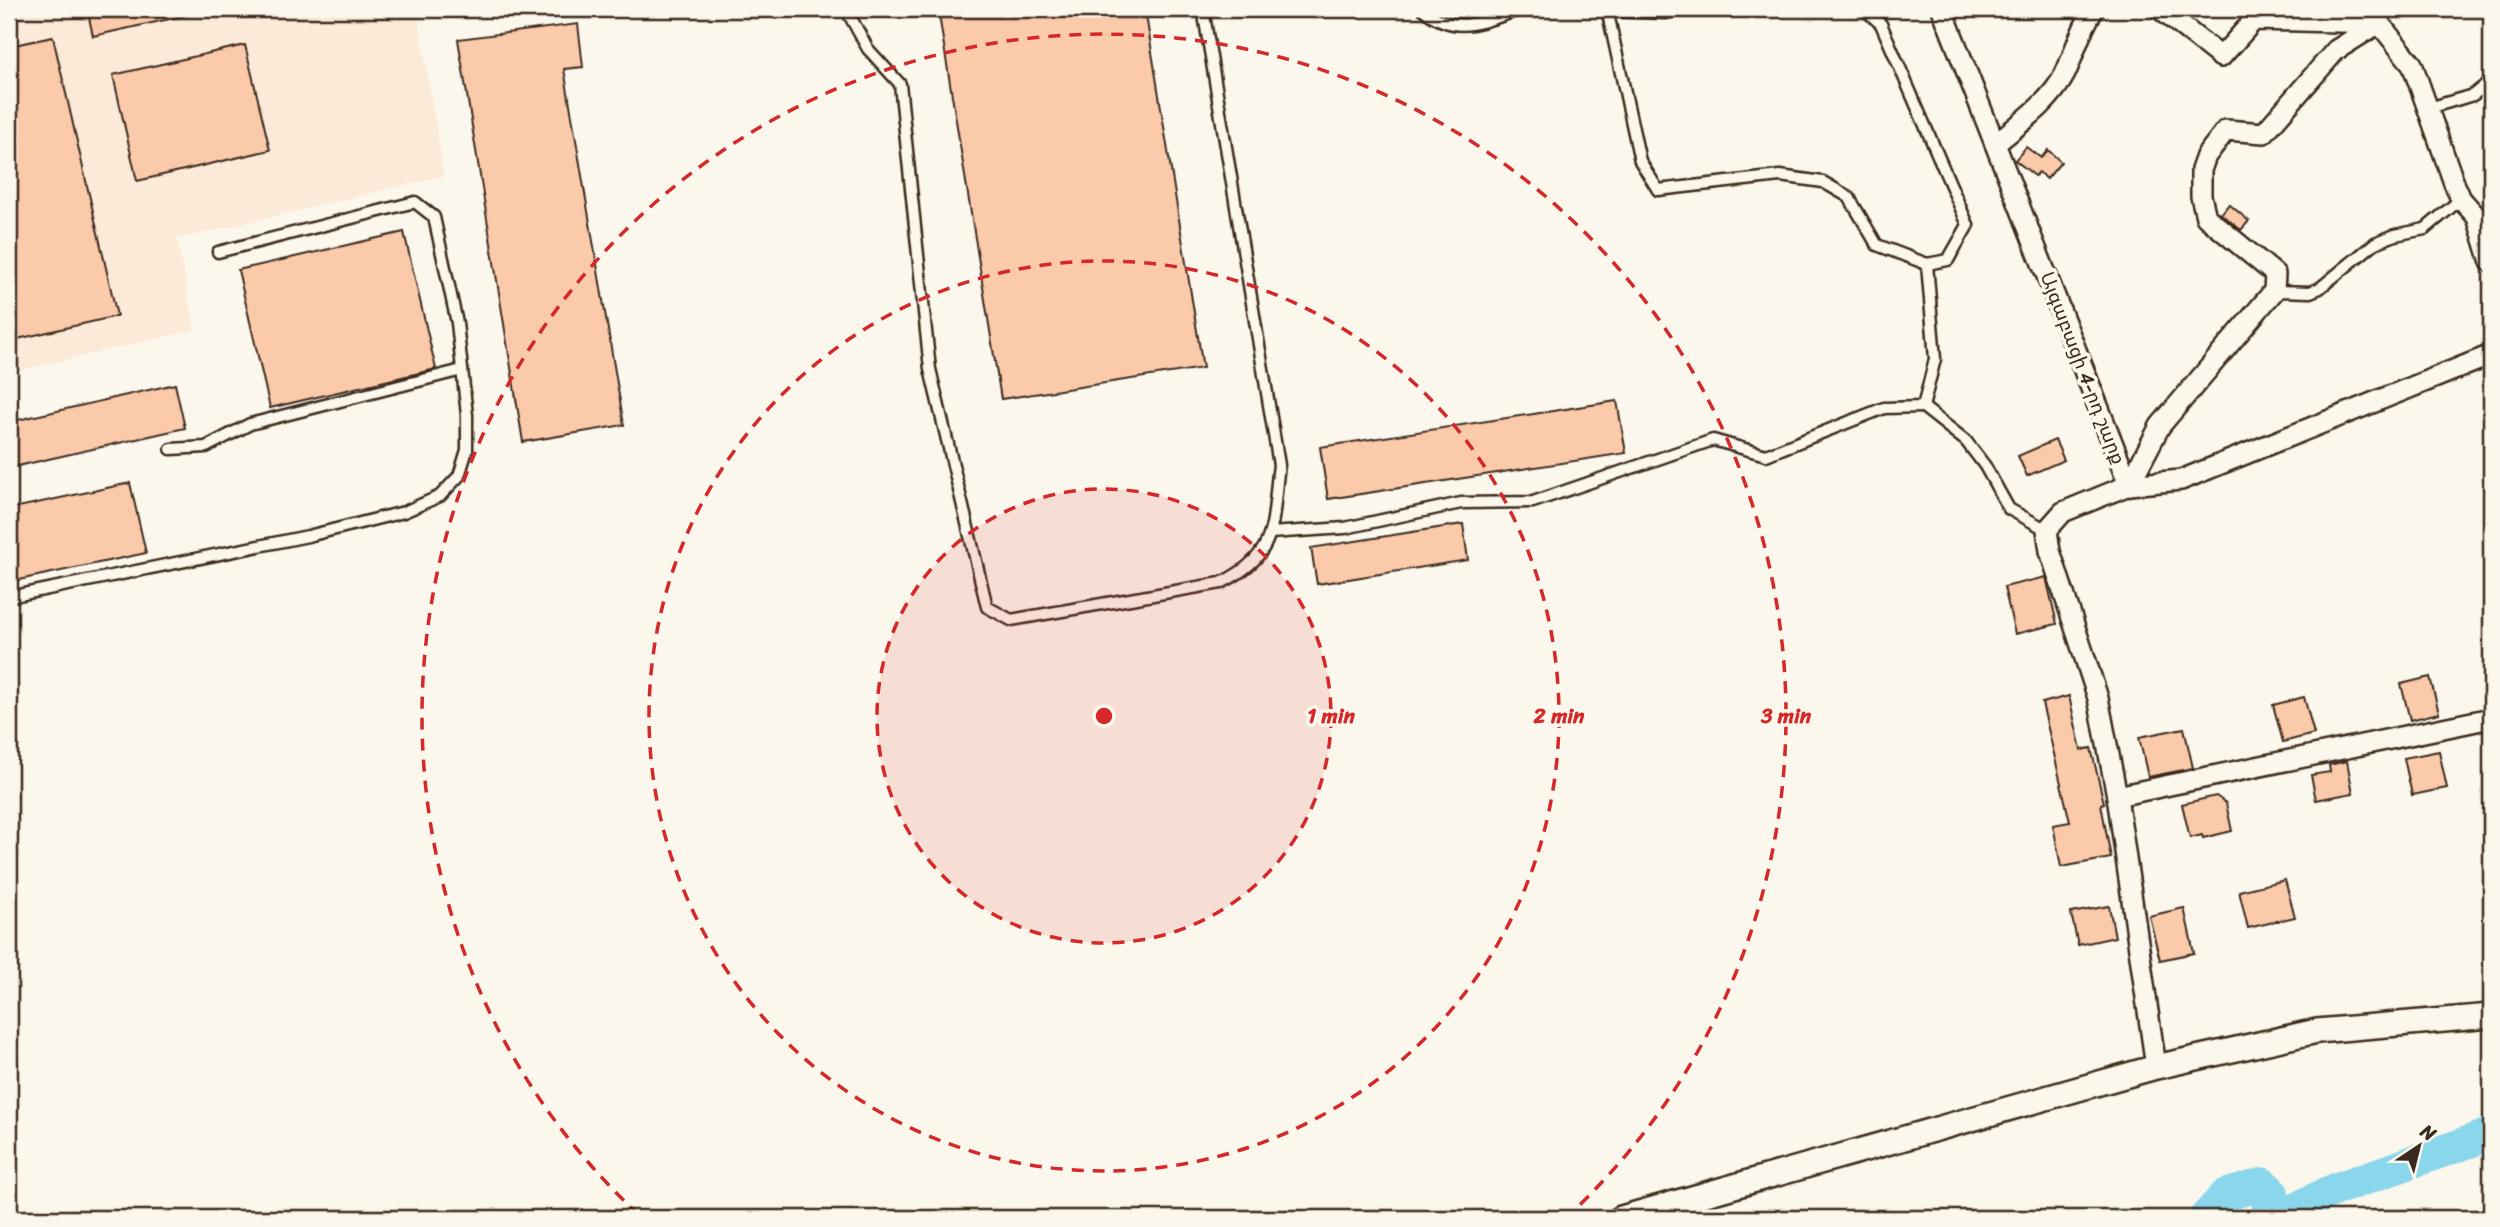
<svg xmlns="http://www.w3.org/2000/svg" width="2500" height="1227" font-family="Sriracha,'Noto Sans Armenian',sans-serif">
<style>
.built{fill:#fbead8}
.lines{fill:none;stroke-linecap:round;stroke-linejoin:round}
.river{stroke:#8ad6ea;stroke-width:33}
.building{fill:#fbcaab;stroke:#3b2a1e;stroke-width:2}
.service-casing{stroke:#3b2a1e;stroke-width:15}
.minor-casing{stroke:#3b2a1e;stroke-width:24}
.tertiary-casing{stroke:#3b2a1e;stroke-width:28}
.service{stroke:#fbf7ec;stroke-width:10}
.minor{stroke:#fbf7ec;stroke-width:19}
.tertiary{stroke:#fbf7ec;stroke-width:23}
.ring{fill:none;stroke:#d62828;stroke-width:3.5;stroke-dasharray:12 9}
.labels{text-anchor:middle;dominant-baseline:central;stroke-width:7;stroke-linejoin:round;paint-order:stroke}
.street-label{font-size:19px;fill:#3b2a1e;stroke:#fbf7ec}
.centre{fill:#d62828;stroke:#fbf7ec;stroke-width:3.5}
.ring-label{font-size:21px;text-anchor:middle;font-weight:bold;fill:#d62828;stroke:#fbf7ec;stroke-width:7;stroke-linejoin:round;paint-order:stroke}
</style>
<rect width="100%" height="100%" fill="#fbf7ec"/>
<filter id="ink" filterUnits="userSpaceOnUse"><feTurbulence type="fractalNoise" baseFrequency=".0143" numOctaves="2"/><feDisplacementMap in="SourceGraphic" scale="14" xChannelSelector="R" yChannelSelector="G"/><feConvolveMatrix kernelMatrix="1 2 1 2 8 2 1 2 1" color-interpolation-filters="sRGB"/></filter>
<g filter="url(#ink)">
<!-- built -->
<path class="built" d="M9 9H417L444 176 177 239 195 330 9 373Z"/>
<g class="lines">
<!-- river -->
<path class="river" d="M2205 1218 2226 1195 2263 1184 2272 1192 2268 1206 2285 1214 2336 1189 2491 1134"/>
</g>
<!-- building -->
<g class="building">
<path d="M108 9H187L188 15 93 36 88 13Z"/>
<path d="M938 9H1145L1203 368 1001 399Z"/>
<path d="M578 24 583 67 564 69 624 425 523 442 458 39Z"/>
<path d="M53 37 117 316 9 341V46Z"/>
<path d="M245 45 270 150 137 181 113 75Z"/>
<path d="M2026 147 2041 158 2048 150 2061 162 2047 179 2039 172 2035 176 2015 160Z"/>
<path d="M2229 204 2249 221 2241 230 2221 214Z"/>
<path d="M404 232 436 369 270 408 238 270Z"/>
<path d="M175 384 185 428 9 468V422Z"/>
<path d="M1617 401 1626 453 1328 499 1320 447Z"/>
<path d="M2055 440 2064 460 2027 476 2018 456Z"/>
<path d="M130 483 146 553 9 582V509Z"/>
<path d="M1463 524 1468 560 1317 584 1311 548Z"/>
<path d="M2046 577 2057 624 2015 634 2004 587Z"/>
<path d="M2430 677 2439 713 2410 720 2401 684Z"/>
<path d="M2069 696 2081 750 2091 748 2104 803 2101 804 2111 858 2061 867 2053 825 2070 822 2042 703Z"/>
<path d="M2304 697 2314 734 2283 742 2273 705Z"/>
<path d="M2184 728 2193 768 2148 777 2139 737Z"/>
<path d="M2439 751 2447 788 2412 795 2404 758Z"/>
<path d="M2347 761 2353 793 2316 800 2311 775 2330 772 2329 765Z"/>
<path d="M2216 796 2226 803 2232 831 2203 838 2202 835 2190 838 2182 804Z"/>
<path d="M2285 880 2295 917 2248 928 2239 891Z"/>
<path d="M2109 906 2115 937 2078 945 2071 913Z"/>
<path d="M2184 908 2194 953 2160 960 2149 916Z"/>
</g>
<g class="lines">
<defs>
<g id="service">
<path d="M846 9 868 49 900 84 930 369 987 607 1011 620 1221 583C1280 554 1271 524 1279 465L1203 9"/>
<path d="M1423 9C1457 38 1485 20 1523 9"/>
<path d="M1607 9 1640 161 1658 190 1780 176 1823 182 1849 197 1877 245 1927 264 1948 260 1968 225 1881 24 1864 9"/>
<path d="M1606 11 1666 13 1684 9"/>
<path d="M2429 108 2473 95 2491 81"/>
<path d="M2274 291 2310 292 2320 288 2375 243 2395 235 2425 229 2461 199"/>
<path d="M1923 407 1966 441 1985 466 2009 509 2047 530"/>
<path d="M171 449 206 447 250 424 462 370"/>
<path d="M1270 533 1345 528 1461 503 1533 502 1713 440 1766 455 1884 408 1923 407 1935 359 1927 264"/>
<path d="M9 597 308 536 404 512 440 496 459 476 467 450V415L457 323 434 217 415 202 218 252"/>
</g>
<g id="minor">
<path d="M1942 9 2129 485 2181 480 2491 355"/>
<path d="M2160 9 2221 57 2254 20 2379 23"/>
<path d="M2380 9 2379 23 2412 64 2454 183 2461 199 2477 217 2491 262"/>
<path d="M1995 144C2019 124 2050 103 2065 74 2076 50 2078 34 2094 9"/>
<path d="M2117 796 2491 718"/>
<path d="M2156 1067 2117 796 2098 698 2050 551 2047 530 2063 512 2129 485 2160 426 2274 291 2275 274 2206 217 2201 196V170L2206 156 2226 130 2264 133 2336 50 2379 23"/>
</g>
<path id="tertiary" d="M1621 1218 2156 1067 2317 1031 2491 1016"/>
</defs>
<!-- service casing -->
<use href="#service" class="service-casing"/>
<!-- minor casing -->
<use href="#minor" class="minor-casing"/>
<!-- tertiary casing -->
<use href="#tertiary" class="tertiary-casing"/>
<!-- service -->
<use href="#service" class="service"/>
<!-- minor -->
<use href="#minor" class="minor"/>
<!-- tertiary -->
<use href="#tertiary" class="tertiary"/>
</g>
</g>
<!-- distance rings -->
<circle cx="1104" cy="716" r="227" fill="#d62828" fill-opacity=".12"/>
<g class="ring">
<circle cx="1104" cy="716" r="227"/>
<circle cx="1104" cy="716" r="455"/>
<path d="M639 1215A682 682 0 1 1 1569 1215"/>
</g>
<g class="labels">
<!-- street labels -->
<g class="street-label">
<text transform="translate(2083 368) rotate(69)">Այգաբացի 4-րդ շարք</text>
</g>
</g>
<circle cx="1104" cy="716" r="10" class="centre"/>
<g class="ring-label">
<text x="1331" y="723">1 min</text>
<text x="1559" y="723">2 min</text>
<text x="1786" y="723">3 min</text>
</g>
<!-- margin -->
<rect width="2500" height="1227" fill="none" stroke="#fbf7ec" stroke-width="35"/>
<rect x="18" y="18" width="2465" height="1192" fill="none" stroke="#3b2a1e" stroke-width="2.5" filter="url(#ink)"/>
<!-- north arrow -->
<g transform="translate(2419 1146) rotate(35)" stroke="#fbf7ec" stroke-width="5" paint-order="stroke">
<path d="M0-5L12 26L0 18L-12 26Z" fill="#3b2a1e"/>
<text y="-10" font-size="19" font-weight="bold" text-anchor="middle" fill="#3b2a1e">N</text>
</g>
</svg>
